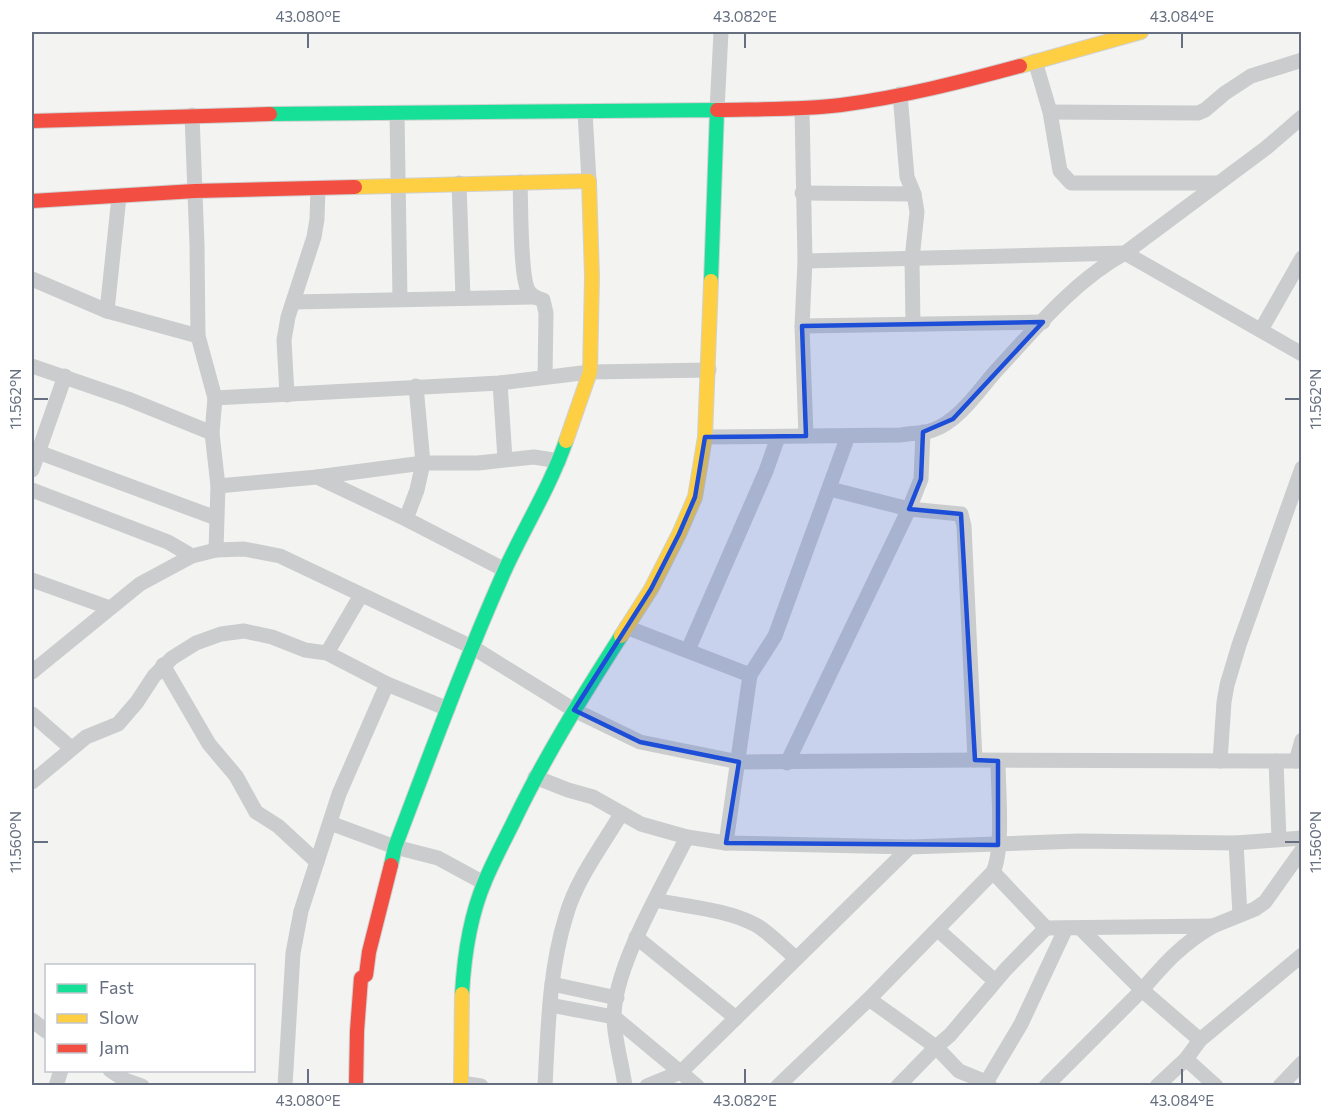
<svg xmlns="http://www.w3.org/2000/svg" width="1333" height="1117" font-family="Commissioner,sans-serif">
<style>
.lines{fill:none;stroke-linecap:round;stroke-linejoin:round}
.fast-casing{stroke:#d0d1d1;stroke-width:16}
.slow-casing{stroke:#d0d1d1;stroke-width:16}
.jam-casing{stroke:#d0d1d1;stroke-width:16}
.street{stroke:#cbcccd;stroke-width:15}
.fast{stroke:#16e098;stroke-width:14}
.slow{stroke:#ffcf43;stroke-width:14}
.jam{stroke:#f24e42;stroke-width:14}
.marked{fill:#1d4ed8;fill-opacity:0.2;stroke:#1d4ed8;stroke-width:4.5;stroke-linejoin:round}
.ticks{fill:none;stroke:#656f7f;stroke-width:2}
.neatline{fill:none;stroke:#656f7f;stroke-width:2}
.ticks-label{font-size:15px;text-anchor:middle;fill:#656f7f}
</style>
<rect width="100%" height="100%" fill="#f3f3f2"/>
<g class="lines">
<defs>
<g id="fast">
<path d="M270 114 717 110 711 281"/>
<path d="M391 865 395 847C430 755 464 662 504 572 524 528 550 487 566 441"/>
<path d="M462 994C464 957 470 916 485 881 493 862 503 843 513 823 544 758 582 697 621 636"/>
</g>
<g id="slow">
<path d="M1020 66 1141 32"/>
<path d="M355 187 589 181 592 277 590 372 566 441"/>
<path d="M621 636 651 589 679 534 695 497 705 437 711 281"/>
<path d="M461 1086 462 994"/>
</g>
<g id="jam">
<path d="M717 110C758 109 800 110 841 105 902 97 961 82 1020 66"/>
<path d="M32 121 270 114"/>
<path d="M32 201 195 191 355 187"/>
<path d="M356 1086 357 1031 361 978 366 975 369 952 391 865"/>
</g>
</defs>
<!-- fast casing -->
<use href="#fast" class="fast-casing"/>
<!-- slow casing -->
<use href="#slow" class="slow-casing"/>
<!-- jam casing -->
<use href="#jam" class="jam-casing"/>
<!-- street -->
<g class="street">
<path d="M1035 61 1050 112 1060 171 1071 183H1217"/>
<path d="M900 94 907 177 914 194 917 212 912 259 913 324"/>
<path d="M802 109 805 261 802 326 806 436"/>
<path d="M717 110 721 32"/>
<path d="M585 112 589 181"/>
<path d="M1050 112 1198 113 1205 110 1225 93 1251 76 1302 60"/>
<path d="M397 113 400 299"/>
<path d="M192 115 197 245 198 336 215 398 212 433 218 486 216 550"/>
<path d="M520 182C521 203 520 275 528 290 531 296 537 298 543 300L546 313 545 377"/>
<path d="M459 183 463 298"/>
<path d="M802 193 914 194"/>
<path d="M805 261 1125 253 1302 354"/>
<path d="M32 279 107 311 198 336"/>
<path d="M293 302 534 297"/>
<path d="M107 311 119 197"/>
<path d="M802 326 1043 322"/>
<path d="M1261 330 1302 258"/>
<path d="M32 366 128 399 212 433"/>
<path d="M500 383 505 459"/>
<path d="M287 395 284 340 288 317 314 237 317 219 318 188"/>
<path d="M215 398 500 383 590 372 709 370"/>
<path d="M705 437 901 435C911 433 923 434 933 430 959 421 978 391 996 371 1035 329 1074 281 1125 253L1266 148 1302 117"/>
<path d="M38 452 216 518"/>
<path d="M32 470 65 376"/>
<path d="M317 477 423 463H478L534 457 559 461"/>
<path d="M218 486 317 477 406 519 505 570"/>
<path d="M830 489 909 509 961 514 964 526 975 760"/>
<path d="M32 490 168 542 192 556"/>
<path d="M406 519 417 490 423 463 416 386"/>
<path d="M32 580 110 608"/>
<path d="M626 627 750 675"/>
<path d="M688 650 766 471 778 437"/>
<path d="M327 653 361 595"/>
<path d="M163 665 209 744 236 776 256 812 278 826 317 862"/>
<path d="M32 672 140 584 192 556 216 550 244 549 280 556 472 647 574 710 640 742 739 762 975 760 1302 761"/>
<path d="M32 714 71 748"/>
<path d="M1220 761 1224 702 1227 685 1239 645 1302 468"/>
<path d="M1276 761 1279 839"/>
<path d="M1296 761 1302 740"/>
<path d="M787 763 909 509 921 479 923 432"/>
<path d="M535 777 568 790 593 797 641 824 687 837 726 843 910 847 1079 841 1236 843 1302 838"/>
<path d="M32 782 86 737 118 724 137 702 154 676 172 658 196 643 221 634 244 631 272 637 305 650 327 653 387 684 448 709"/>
<path d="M330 823 395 847 438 858 484 883"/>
<path d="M726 843 750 675 775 636 848 436"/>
<path d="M1236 843 1240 915"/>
<path d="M993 872 1046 928 1213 926C1182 944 1165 963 1142 990L1080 928"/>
<path d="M655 900C688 907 726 909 756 925 770 933 783 948 796 958"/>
<path d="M1213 926 1255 909 1265 902 1302 850"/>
<path d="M938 930 995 981"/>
<path d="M636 937 736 1018"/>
<path d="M552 984 617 998"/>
<path d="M869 999 936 1047 959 1071 986 1082 990 1086"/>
<path d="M550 1005 614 1017 697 1086"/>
<path d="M32 1020 46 1031"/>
<path d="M1186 1059 1216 1086"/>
<path d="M110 1070 125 1080 142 1086"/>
<path d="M461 1083 481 1086"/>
<path d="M56 1086 61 1070"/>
<path d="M285 1086 293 953 301 911 339 794 387 684"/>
<path d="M545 1086C548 1029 549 970 566 916 576 880 602 846 621 814"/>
<path d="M625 1086C622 1064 614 1038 614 1017 614 966 664 884 687 837"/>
<path d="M647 1086 681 1072 910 847"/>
<path d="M778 1086 869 999 993 872C1004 849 998 788 998 761"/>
<path d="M898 1086 936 1047 950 1035 1006 969 1046 928"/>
<path d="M984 1086 1021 1024 1066 928"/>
<path d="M1046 1086 1142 990 1200 1040"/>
<path d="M1157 1086 1186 1059 1200 1040 1302 955"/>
<path d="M1280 1086 1302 1063"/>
</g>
<!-- fast -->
<use href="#fast" class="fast"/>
<!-- slow -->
<use href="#slow" class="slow"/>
<!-- jam -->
<use href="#jam" class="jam"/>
</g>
<!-- marked area -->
<path class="marked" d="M1043 322 953 419 923 432 921 479 909 509 961 514 975 760 998 761V845L726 843 739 762 640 742 574 710 651 589 679 534 695 497 705 437 806 436 802 326Z"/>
<!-- ticks -->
<path class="ticks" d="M308 33V48M745 33V48M1182 33V48M33 399H48M1285 399H1300M33 842H48M1285 842H1300M308 1069V1084M745 1069V1084M1182 1069V1084"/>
<!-- border -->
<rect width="1333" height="1117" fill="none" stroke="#ffffff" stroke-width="66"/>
<!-- legend -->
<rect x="45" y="964" width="210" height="108" fill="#ffffff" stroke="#c1c5cc" stroke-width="1.5"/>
<rect x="57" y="984" width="30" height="9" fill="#16e098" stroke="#c1c5cc" stroke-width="1.5"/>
<text x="99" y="994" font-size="18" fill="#656f7f">Fast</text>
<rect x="57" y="1014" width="30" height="9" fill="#ffcf43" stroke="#c1c5cc" stroke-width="1.5"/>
<text x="99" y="1024" font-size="18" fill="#656f7f">Slow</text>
<rect x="57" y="1044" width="30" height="9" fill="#f24e42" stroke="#c1c5cc" stroke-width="1.5"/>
<text x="99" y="1054" font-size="18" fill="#656f7f">Jam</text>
<rect x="33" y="33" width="1267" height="1051" class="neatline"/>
<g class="ticks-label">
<text x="308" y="22">43.080°E</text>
<text x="745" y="22">43.082°E</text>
<text x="1182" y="22">43.084°E</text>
<text transform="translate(16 399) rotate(-90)" y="5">11.562°N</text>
<text transform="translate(1316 399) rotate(-90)" y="5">11.562°N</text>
<text transform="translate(16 842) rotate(-90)" y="5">11.560°N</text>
<text transform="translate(1316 842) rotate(-90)" y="5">11.560°N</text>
<text x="308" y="1106">43.080°E</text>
<text x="745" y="1106">43.082°E</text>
<text x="1182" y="1106">43.084°E</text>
</g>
</svg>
